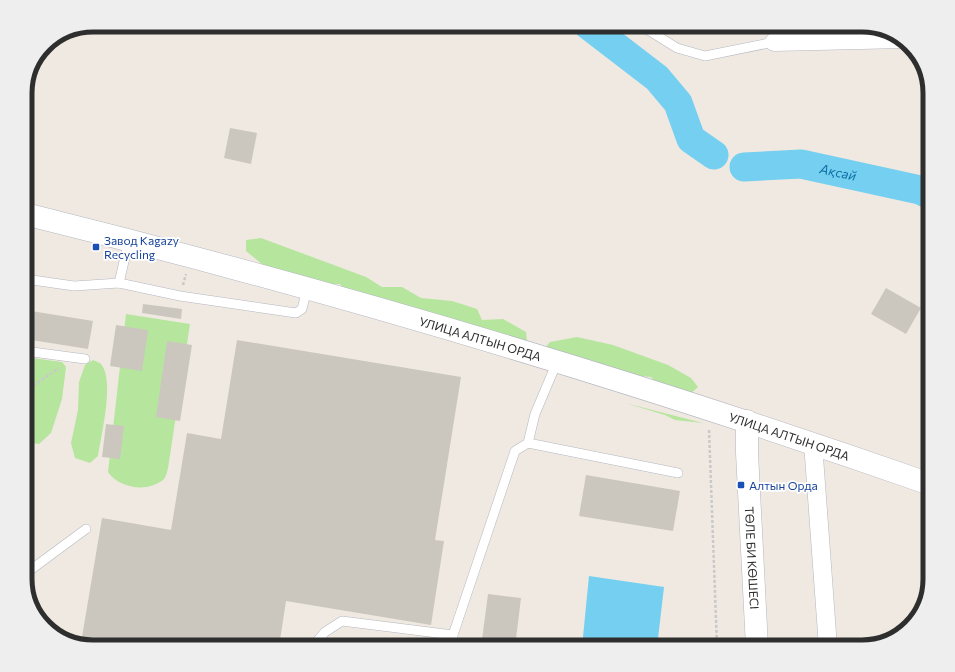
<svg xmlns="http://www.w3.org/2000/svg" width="955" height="672" font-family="Commissioner,sans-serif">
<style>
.green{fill:#b6e59e}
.water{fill:#75cff0}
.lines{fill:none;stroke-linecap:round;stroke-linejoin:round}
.river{stroke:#75cff0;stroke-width:29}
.building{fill:#cbc7bf}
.lane-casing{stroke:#b4b7c1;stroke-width:10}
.street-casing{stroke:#b4b7c1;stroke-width:19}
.secondary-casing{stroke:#b4b7c1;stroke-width:23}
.path{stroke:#c9c9c9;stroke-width:2.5;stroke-dasharray:3 2;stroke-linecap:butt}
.lane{stroke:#fff;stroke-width:9}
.street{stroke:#fff;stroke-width:18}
.secondary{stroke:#fff;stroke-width:22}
.transit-dot{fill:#1a4fb4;stroke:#fff;stroke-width:1.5}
.labels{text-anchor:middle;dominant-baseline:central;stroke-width:3.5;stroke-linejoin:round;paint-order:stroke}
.transit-label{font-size:12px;fill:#164399;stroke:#fff;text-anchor:start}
.street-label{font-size:12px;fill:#2e2e2e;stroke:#fff}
.water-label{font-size:13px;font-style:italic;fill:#0d6fa3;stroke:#fff}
.rim{fill:none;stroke:#2e2e2e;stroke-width:5}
</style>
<rect width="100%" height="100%" fill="#efe9e1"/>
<!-- green -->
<g class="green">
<path d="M261 238 366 277 382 287H402L421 298 452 301 477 309 482 320 503 319 526 332 527 342 347 294 340 284H324L310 281 289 272 263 265 246 251V240Z"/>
<path d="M126 314 190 324 168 468C167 472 166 477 163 480 146 493 119 488 108 472Z"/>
<path d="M577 337 613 345 668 365 691 378 698 387 689 395 661 388 651 377 631 375 543 350 550 342Z"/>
<path d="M25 357 62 362 66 367 62 399 51 433 39 444 25 442Z"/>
<path d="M93 360C95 361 99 362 101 364 115 380 101 436 98 456L90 463 75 458 71 443 78 410 79 382 85 365Z"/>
<path d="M625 403 703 423 675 420 665 415Z"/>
</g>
<!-- water -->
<path class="water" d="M589 576 664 587 657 647H582Z"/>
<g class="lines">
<!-- river -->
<g class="river">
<path d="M588 25 657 78 678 103 691 139 714 155"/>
<path id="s1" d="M744 167 801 164 920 190 930 195"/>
</g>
</g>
<!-- building -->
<g class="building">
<path d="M230 128 257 133 251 164 224 158Z"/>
<path d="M886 288 921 308 906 334 871 314Z"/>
<path d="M143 304 182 309 181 319 142 313Z"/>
<path d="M25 310 93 321 88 349 25 339Z"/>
<path d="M116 325 148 330 142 371 110 366Z"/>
<path d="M237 340 461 377 435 540 444 541 431 625 286 601 279 647H93L81 643 102 518 171 530 187 433 221 439Z"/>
<path d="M167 341 192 345 180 421 156 417Z"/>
<path d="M106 424 124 426 120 459 102 457Z"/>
<path d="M586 475 680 491 673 531 579 516Z"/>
<path d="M488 594 521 598 515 647H481Z"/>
</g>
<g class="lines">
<defs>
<g id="lane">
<path d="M640 25 677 48 705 56 774 42"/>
<path d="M25 279 74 286 119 283 180 296 296 313 302 309 307 289"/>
<path d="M119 283 129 240"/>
<path d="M25 351 85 359"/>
<path d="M528 443 535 414 557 362"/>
<path d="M25 574 86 529"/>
<path d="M312 647 325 632 342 621 453 635"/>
<path d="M452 647 453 635 515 451 528 443 678 473"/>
</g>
<g id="street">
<path d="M774 42 903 39"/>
<path d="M813 443 828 647"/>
</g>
<g id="secondary">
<path id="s2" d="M25 214C331 290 633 380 930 484"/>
<path id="s3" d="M747 421V453L757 647"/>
</g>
</defs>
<!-- lane casing -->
<use href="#lane" class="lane-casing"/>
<!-- street casing -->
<use href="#street" class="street-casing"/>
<!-- secondary casing -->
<use href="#secondary" class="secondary-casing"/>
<!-- path -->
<g class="path">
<path d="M183 285 186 274"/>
<path d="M25 391 59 368"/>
<path d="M709 430 717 647"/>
</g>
<!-- lane -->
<use href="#lane" class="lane"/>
<!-- street -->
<use href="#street" class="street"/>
<!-- secondary -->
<use href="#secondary" class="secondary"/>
</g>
<!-- markers -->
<g class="transit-dot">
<rect x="92" y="243" width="8" height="8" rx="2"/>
<rect x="737" y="481" width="8" height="8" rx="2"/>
</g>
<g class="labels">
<!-- transit labels -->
<g class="transit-label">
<text x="104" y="240">Завод Kagazy<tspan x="104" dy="14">Recycling</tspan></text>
<text x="749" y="485">Алтын Орда</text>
</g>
<!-- street labels -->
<g class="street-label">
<text stroke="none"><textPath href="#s2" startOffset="472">УЛИЦА АЛТЫН ОРДА</textPath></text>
<text stroke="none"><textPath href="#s2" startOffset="796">УЛИЦА АЛТЫН ОРДА</textPath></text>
<text stroke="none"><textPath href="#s3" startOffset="137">ТӨЛЕ БИ КӨШЕСІ</textPath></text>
</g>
<!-- water labels -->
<g class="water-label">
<text stroke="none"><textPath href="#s1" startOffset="95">Ақсай</textPath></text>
</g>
</g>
<!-- crop -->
<path d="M0 0H955V672H0ZM93 32H862A61 61 0 0 1 923 93V579A61 61 0 0 1 862 640H93A61 61 0 0 1 32 579V93A61 61 0 0 1 93 32Z" fill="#eee" fill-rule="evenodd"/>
<path class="rim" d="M93 32H862A61 61 0 0 1 923 93V579A61 61 0 0 1 862 640H93A61 61 0 0 1 32 579V93A61 61 0 0 1 93 32Z"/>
</svg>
